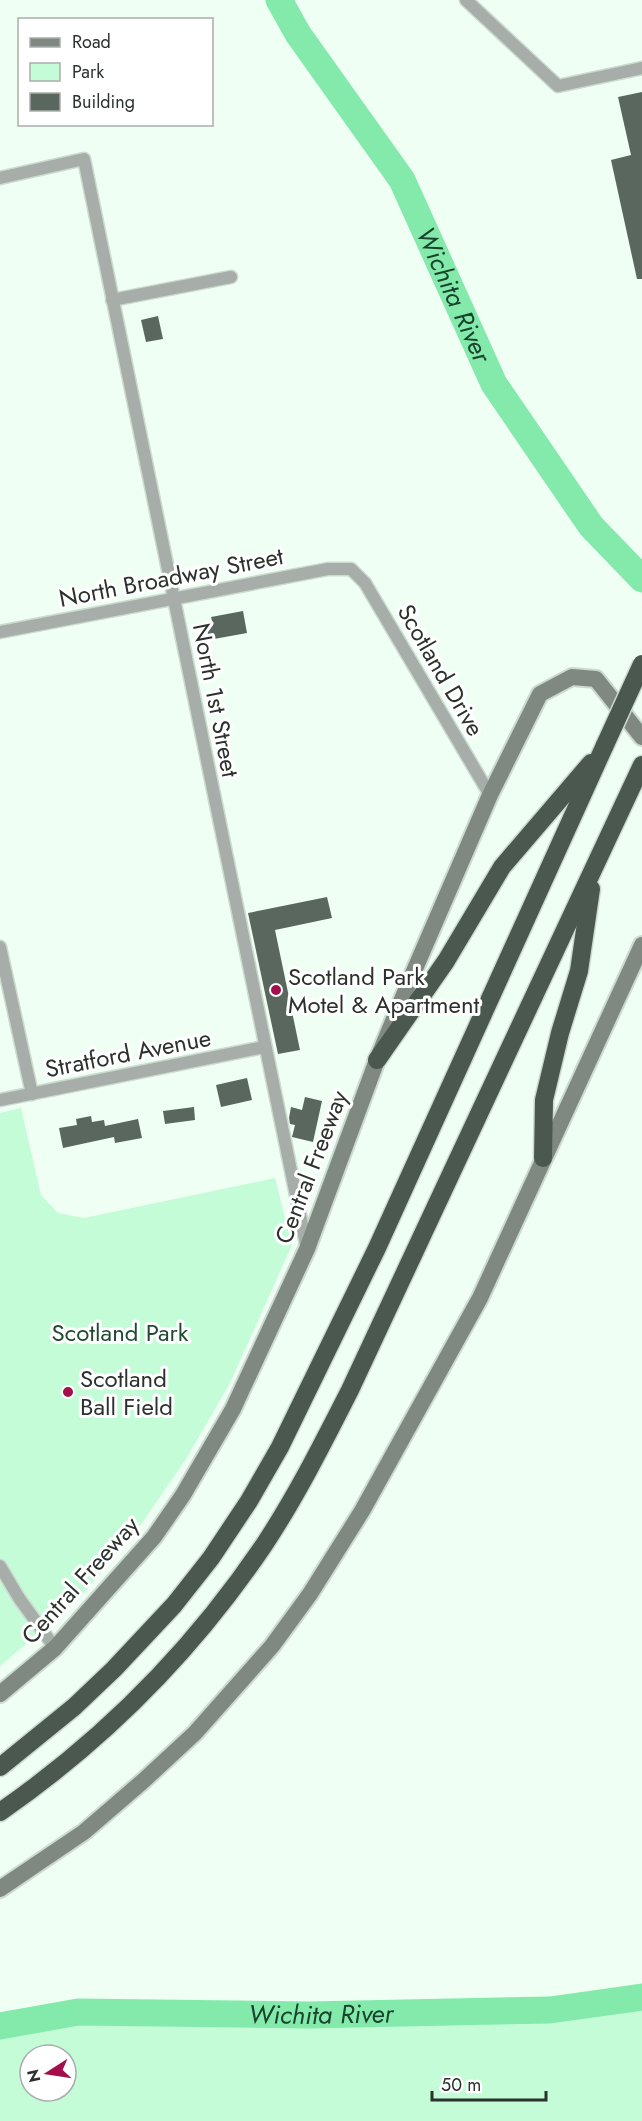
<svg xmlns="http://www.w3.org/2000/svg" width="642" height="2121" font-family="Jost,sans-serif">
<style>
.green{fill:#c3fcd7;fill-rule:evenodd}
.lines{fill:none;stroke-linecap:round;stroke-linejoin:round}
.river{stroke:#84eaac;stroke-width:27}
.building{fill:#59675e}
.street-casing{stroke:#ccdad0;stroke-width:15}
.secondary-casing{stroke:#ccdad0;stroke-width:20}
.highway-casing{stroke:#ccdad0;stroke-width:21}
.street{stroke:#a7aea9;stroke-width:12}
.secondary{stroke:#7f8982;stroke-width:16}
.highway{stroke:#4b584f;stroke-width:18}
.highway-bridge-casing{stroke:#ccdad0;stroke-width:21;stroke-linecap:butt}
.highway-bridge{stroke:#4b584f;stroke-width:18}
.poi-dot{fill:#a40f4b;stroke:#fff;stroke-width:2}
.labels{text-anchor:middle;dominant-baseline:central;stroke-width:6;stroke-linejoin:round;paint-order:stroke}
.street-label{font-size:24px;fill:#2b312d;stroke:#fff}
.poi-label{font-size:24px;fill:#2b312d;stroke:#fff;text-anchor:start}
.park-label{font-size:24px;fill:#204a31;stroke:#fff}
.water-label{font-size:26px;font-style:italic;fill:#19442b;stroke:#fff}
</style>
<rect width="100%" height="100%" fill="#effff4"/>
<!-- green -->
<g class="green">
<path d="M21 1108 41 1195 58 1213 84 1218 275 1178 292 1245 230 1383 186 1459 142 1523 80 1598 0 1666V1113Z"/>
<path d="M642 1997V2121H0V2026L78 2012 309 2015 550 2010ZM30 2055H66V2091H30Z"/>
</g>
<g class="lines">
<!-- river -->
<g class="river">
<path id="s1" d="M279 0 298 34 402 180 494 384 591 526 642 579"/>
<path id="s2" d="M0 2026 78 2012 309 2015 550 2010 642 1997"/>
</g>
</g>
<!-- building -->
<g class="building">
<path d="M642 92V279H637L611 160 631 155 618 97Z"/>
<path d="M158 316 163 339 146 342 141 320Z"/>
<path d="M243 611 247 633 214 639 213 634 208 635 206 622 212 621 211 617Z"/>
<path d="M327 897 332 918 275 930 300 1050 278 1054 248 913Z"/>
<path d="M247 1078 252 1100 221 1107 216 1085Z"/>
<path d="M305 1097 322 1101 313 1142 292 1137 295 1125 290 1124 289 1118 291 1107 302 1110Z"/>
<path d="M194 1107 195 1120 165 1124 163 1111Z"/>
<path d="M91 1116 92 1122 104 1120 105 1126 138 1119 142 1138 115 1143 114 1137 63 1148 59 1128 77 1125 76 1119Z"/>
</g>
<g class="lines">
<defs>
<g id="street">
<path d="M466 0 558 86 642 68"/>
<path d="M0 178 84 159 307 1249"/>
<path d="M112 300 231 277"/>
<path d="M0 632 328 569H351L365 583 490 795"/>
<path d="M0 947 32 1094"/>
<path d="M0 1100 264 1047"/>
<path d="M0 1566 19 1598 55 1648"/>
</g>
<g id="secondary">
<path d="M0 1694 55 1648 154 1537 183 1495 233 1409 307 1249 377 1060 408 985 490 795 540 694 572 677 596 679 642 737"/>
<path d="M0 1889 84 1832 142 1782 195 1733 272 1646 310 1594 362 1511 480 1298 642 945"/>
</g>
<g id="highway">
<path d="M377 1060 446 961 502 867 591 763"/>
<path d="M543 1158 544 1100 560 1033 579 971 591 889"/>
<path d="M0 1767 74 1707 114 1669 174 1605 211 1558 249 1501 280 1447 377 1248 605 745"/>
<path d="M0 1812C104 1740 193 1650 264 1545 297 1495 323 1443 350 1390L642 765"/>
</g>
</defs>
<!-- street casing -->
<use href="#street" class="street-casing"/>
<!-- secondary casing -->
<use href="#secondary" class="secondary-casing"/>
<!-- highway casing -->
<use href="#highway" class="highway-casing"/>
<!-- street -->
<use href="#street" class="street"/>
<!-- secondary -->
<use href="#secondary" class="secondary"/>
<!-- highway -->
<use href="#highway" class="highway"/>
<defs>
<path id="highway-bridge" d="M605 745 642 664"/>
</defs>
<!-- highway-bridge casing -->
<use href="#highway-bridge" class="highway-bridge-casing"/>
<!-- highway-bridge -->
<use href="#highway-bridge" class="highway-bridge"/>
</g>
<!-- markers -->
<g class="poi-dot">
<circle cx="276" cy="990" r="6"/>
<circle cx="68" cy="1392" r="6"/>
</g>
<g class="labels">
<!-- street labels -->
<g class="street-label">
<text transform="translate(171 577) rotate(-11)">North Broadway Street</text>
<text transform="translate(441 670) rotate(60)">Scotland Drive</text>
<text transform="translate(216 700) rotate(79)">North 1st Street</text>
<text transform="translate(128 1053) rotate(-11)">Stratford Avenue</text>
<text transform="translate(311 1167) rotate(-69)">Central Freeway</text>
<text transform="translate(80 1580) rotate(-48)">Central Freeway</text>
</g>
<!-- poi labels -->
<g class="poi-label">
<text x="288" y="976">Scotland Park<tspan x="288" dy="28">Motel &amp; Apartment</tspan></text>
<text x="80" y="1378">Scotland<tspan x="80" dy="28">Ball Field</tspan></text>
</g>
<!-- park labels -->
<g class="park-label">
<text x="120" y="1332">Scotland Park</text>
</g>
<!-- water labels -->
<g class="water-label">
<text stroke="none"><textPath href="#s1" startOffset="344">Wichita River</textPath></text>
<text stroke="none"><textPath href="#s2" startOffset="322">Wichita River</textPath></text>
</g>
</g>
<!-- legend -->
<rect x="18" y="18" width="195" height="108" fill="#ffffff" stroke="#aaadab" stroke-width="1.5"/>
<rect x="30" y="38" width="30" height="9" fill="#7f8982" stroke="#aaadab" stroke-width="1.5"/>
<text x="72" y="48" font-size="18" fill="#2b312d">Road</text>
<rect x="30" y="63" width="30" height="18" fill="#c3fcd7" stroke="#aaadab" stroke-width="1.5"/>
<text x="72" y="78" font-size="18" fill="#2b312d">Park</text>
<rect x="30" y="93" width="30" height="18" fill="#59675e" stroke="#aaadab" stroke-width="1.5"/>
<text x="72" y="108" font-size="18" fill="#2b312d">Building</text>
<!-- north arrow -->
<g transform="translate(48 2073) rotate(258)"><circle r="28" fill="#ffffff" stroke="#aaadab" stroke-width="1.5"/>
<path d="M0-4.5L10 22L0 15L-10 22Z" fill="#a40f4b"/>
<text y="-9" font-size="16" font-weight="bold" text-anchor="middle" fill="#2b312d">N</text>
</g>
<!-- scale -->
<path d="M432 2091v9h114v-9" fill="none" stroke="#2b312d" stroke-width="3"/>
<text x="441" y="2091" font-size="18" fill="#2b312d" stroke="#ffffff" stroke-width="4.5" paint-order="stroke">50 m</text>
</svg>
